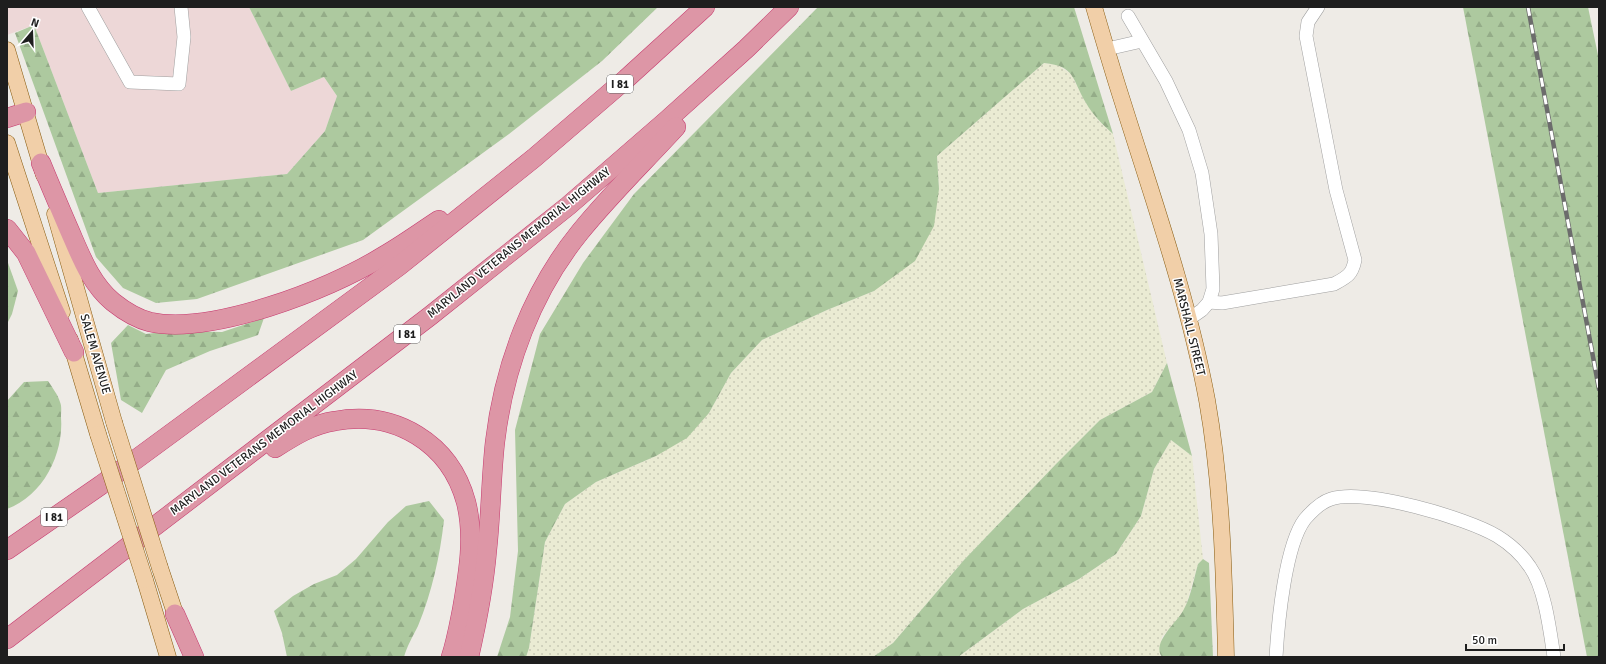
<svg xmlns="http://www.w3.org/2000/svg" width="1606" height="664" font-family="Signika,sans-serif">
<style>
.commercial{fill:#edd7d7}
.farmland{fill:url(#farmland-dots)}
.forest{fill:url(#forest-firs)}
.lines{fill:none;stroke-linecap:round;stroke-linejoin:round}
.minor-casing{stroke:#9f9f9f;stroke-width:14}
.major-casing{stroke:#885c11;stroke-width:17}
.highway-casing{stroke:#c6396e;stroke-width:20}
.minor{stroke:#fff;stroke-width:13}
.major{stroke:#f1cfa8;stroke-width:16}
.highway{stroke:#dd96a6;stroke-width:19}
.rail-casing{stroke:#6c6c6c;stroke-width:4.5}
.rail{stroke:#fff;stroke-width:3;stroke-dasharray:9;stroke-linecap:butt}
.major-bridge-casing{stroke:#885c11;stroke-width:17;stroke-linecap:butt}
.major-bridge{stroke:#f1cfa8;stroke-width:16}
.labels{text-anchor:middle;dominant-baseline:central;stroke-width:3;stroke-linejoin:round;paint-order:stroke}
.shield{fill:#fff;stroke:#626262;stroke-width:1}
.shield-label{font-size:11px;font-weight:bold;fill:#1e1e1e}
.street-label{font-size:12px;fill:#1e1e1e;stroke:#fff}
</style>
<defs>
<pattern id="farmland-dots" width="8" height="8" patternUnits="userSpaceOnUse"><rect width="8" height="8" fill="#eaebd3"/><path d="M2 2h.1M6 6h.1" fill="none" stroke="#c8c9b5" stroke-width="1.8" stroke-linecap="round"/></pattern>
<pattern id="forest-firs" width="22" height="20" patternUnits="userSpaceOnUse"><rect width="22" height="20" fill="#adc99f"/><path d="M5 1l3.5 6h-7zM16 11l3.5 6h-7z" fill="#94ac88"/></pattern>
</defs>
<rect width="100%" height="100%" fill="#eeebe6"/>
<!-- commercial -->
<path class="commercial" d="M7 7H249L291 91 324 77 337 96 325 131 287 174 98 193 34 25 7 35Z"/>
<!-- farmland -->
<g class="farmland">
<path d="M1044 63 1058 65 1071 74 1086 103 1099 121 1113 134 1167 363 1152 392 1100 420 1056 464 964 560 893 643 873 657H526L529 648 545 542 565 504 596 482 656 456 709 413 731 373 762 340 827 310 874 291 939 189 937 156Z"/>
<path d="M1171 440 1192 456 1203 559 1198 564 1185 609 1174 624 1162 637 1160 655 1162 657H958L1023 609 1079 579 1116 554 1141 516 1154 469Z"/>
</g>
<!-- forest -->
<g class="forest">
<path d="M249 7H658L602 61 509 134 363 240 197 299 156 303 123 288 96 257 15 33 34 25 98 193 287 174 325 131 337 96 324 77 291 91Z"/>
<path d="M818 7H1074L1113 134C1103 125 1093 115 1086 103 1072 80 1076 66 1044 63L937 156 939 189 934 226 915 261 874 291 827 310 762 340 731 373 709 413 687 438 656 456 596 482 565 504 545 542 529 648 526 657H497L510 617 518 551 515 430 540 334 583 263 634 194Z"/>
<path d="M1463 7H1588L1599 60V657H1587Z"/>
<path d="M7 260 18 291 12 314 7 324Z"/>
<path d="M264 318 258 335 210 351 166 370 142 413 121 400 111 343 128 325 146 334 171 331 222 332Z"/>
<path d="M1167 363 1192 456 1171 440 1154 469 1141 516 1116 554 1079 579 1023 609 958 657H873L893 643 964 560 1056 464 1100 420 1152 392Z"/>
<path d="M48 381C52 387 58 395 60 402 62 406 61 413 61 417 64 454 43 496 7 509V401L24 382Z"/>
<path d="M429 501 444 520C440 556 432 592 418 626 413 636 407 646 404 657H287L282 633 274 611 293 596 314 584 337 575 356 559 388 522 406 506Z"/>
<path d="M1203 559 1209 563 1213 657H1162C1151 642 1178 622 1184 609 1191 596 1194 578 1198 564Z"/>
</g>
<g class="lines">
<defs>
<g id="minor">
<path d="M88 7 130 82 179 84 184 37 181 7"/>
<path d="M1128 16 1166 81 1189 130 1202 173 1211 234 1213 289 1209 302 1202 310 1189 319"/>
<path d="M1107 49 1142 41"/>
<path d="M1209 302 1222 303 1334 284C1347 277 1352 275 1355 260L1336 190 1306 36 1308 22 1318 7"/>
<path d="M1276 657C1278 623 1285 545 1305 519 1312 511 1321 502 1331 499 1365 488 1467 518 1497 536 1510 544 1522 555 1530 567 1545 588 1550 631 1554 657"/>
</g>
<g id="major">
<path d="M1094 7C1103 38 1112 69 1122 100 1153 199 1188 298 1207 400 1222 485 1224 571 1226 657"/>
<path d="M7 50 44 175"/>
<path d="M7 143 62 312"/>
<path d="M55 214 114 422"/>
<path d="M70 340 98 434"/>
<path d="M160 568 179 625"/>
<path d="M145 580 168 657"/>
</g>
<g id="highway">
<path d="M7 118 26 112"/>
<path d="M41 163C50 185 59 206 68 227 80 254 90 283 113 302 123 310 138 319 150 322 211 335 328 290 380 258 400 247 419 233 439 220"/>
<path d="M7 229 26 253 74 352"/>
<path d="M275 448C294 436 313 424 335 421 395 410 450 443 466 502 475 537 468 575 462 610 459 625 456 642 451 657"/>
<path d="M7 550 101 485 399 266 534 158 626 79 705 7"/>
<path d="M175 614 194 657"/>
<path d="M7 639 430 316 568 206 666 121 746 49 789 7"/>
<path d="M469 657C477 622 484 586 487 550 491 514 491 478 495 442 504 366 532 291 580 232 610 195 644 162 676 127"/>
</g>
</defs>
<!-- minor casing -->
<use href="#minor" class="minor-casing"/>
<!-- major casing -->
<use href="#major" class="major-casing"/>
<!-- highway casing -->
<use href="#highway" class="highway-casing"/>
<!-- minor -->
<use href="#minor" class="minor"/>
<!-- major -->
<use href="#major" class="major"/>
<!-- highway -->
<use href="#highway" class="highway"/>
<defs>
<path id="rail" d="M1528 7 1599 389"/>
</defs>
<!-- rail casing -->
<use href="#rail" class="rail-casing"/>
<!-- rail -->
<use href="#rail" class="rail"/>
<defs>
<g id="major-bridge">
<path d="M114 422 160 568"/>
<path d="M98 434 145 580"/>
</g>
</defs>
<!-- major-bridge casing -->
<use href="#major-bridge" class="major-bridge-casing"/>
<!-- major-bridge -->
<use href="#major-bridge" class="major-bridge"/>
</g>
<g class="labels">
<!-- shield labels -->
<g class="shield">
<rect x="607" y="75" width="26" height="18" rx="3"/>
<rect x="394" y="325" width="26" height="18" rx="3"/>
<rect x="41" y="508" width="26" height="18" rx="3"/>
</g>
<g class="shield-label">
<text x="620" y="84">I 81</text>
<text x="407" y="334">I 81</text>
<text x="54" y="517">I 81</text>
</g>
<!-- street labels -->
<g class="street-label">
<text transform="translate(519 243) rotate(-39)">MARYLAND VETERANS MEMORIAL HIGHWAY</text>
<text transform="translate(1189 327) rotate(76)">MARSHALL STREET</text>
<text transform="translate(95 354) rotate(74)">SALEM AVENUE</text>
<text transform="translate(264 443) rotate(-37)">MARYLAND VETERANS MEMORIAL HIGHWAY</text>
</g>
</g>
<!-- border -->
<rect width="1606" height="664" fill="none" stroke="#1e1e1e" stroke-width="16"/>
<!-- north arrow -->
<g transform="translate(32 32) rotate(19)" stroke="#ffffff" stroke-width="3" paint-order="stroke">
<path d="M0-3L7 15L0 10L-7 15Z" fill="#1e1e1e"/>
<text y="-6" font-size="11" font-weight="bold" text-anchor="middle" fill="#1e1e1e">N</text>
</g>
<!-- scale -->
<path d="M1466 644v6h98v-6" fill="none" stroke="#1e1e1e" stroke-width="2"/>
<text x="1472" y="644" font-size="12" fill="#1e1e1e" stroke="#ffffff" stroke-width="3" paint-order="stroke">50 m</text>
</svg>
